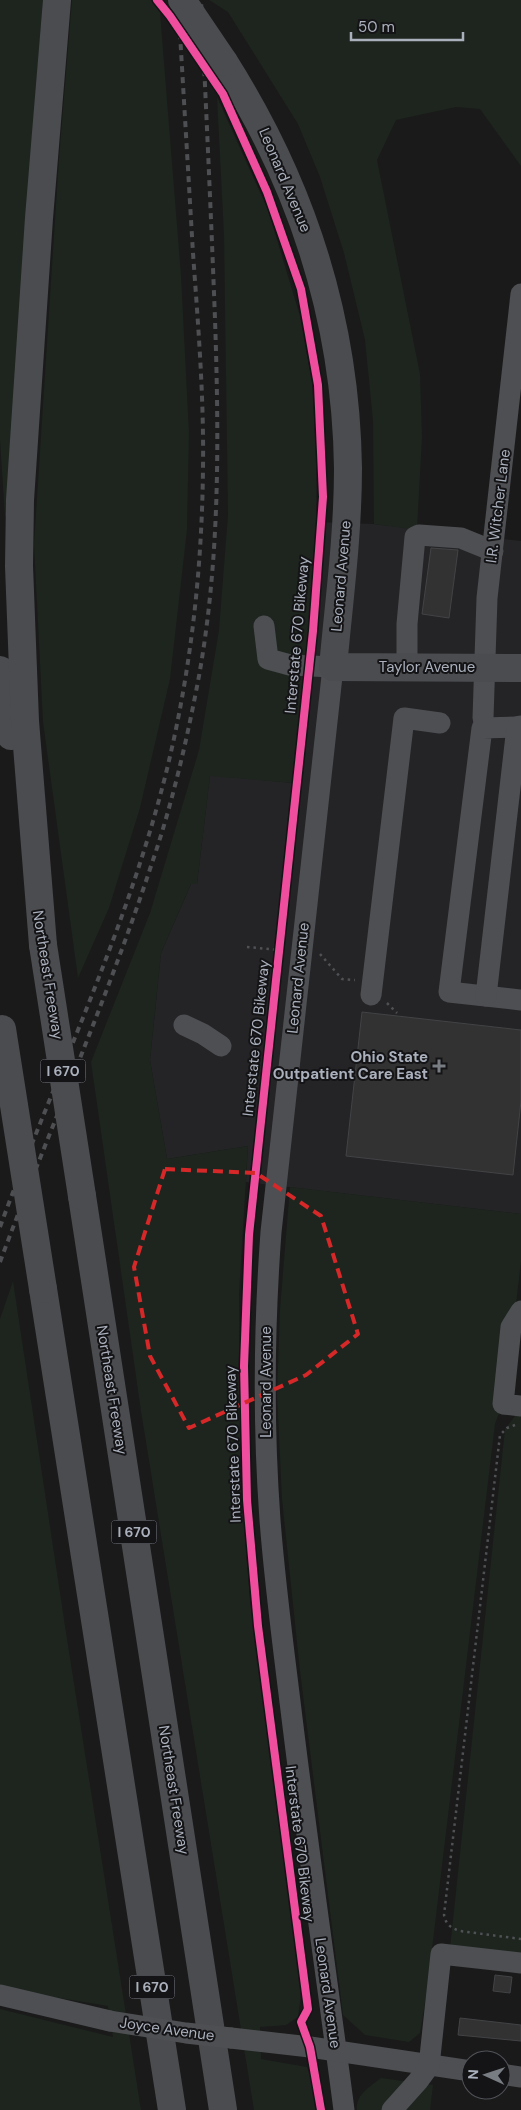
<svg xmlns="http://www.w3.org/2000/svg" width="521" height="2110" font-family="'DM Sans',sans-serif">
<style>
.built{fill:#242426}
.green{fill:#1d251e}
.building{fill:#323232;stroke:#424346}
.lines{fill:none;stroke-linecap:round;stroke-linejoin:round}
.path{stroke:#505155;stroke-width:2.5;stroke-dasharray:2.5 4;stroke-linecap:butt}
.minor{stroke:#4e4f53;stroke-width:21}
.major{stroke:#4b4c4f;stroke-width:28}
.highway{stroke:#4b4c50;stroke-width:28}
.rail{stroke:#4e4f52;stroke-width:4;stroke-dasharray:6 5;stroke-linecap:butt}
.minor-bridge{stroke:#4e4f53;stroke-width:21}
.major-bridge{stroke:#4b4c4f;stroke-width:28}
.highway-bridge{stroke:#4b4c50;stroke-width:28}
.cycleway-casing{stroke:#141416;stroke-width:11}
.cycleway{stroke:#ef4d9e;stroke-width:8}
.marked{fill:none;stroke:#d62828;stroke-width:4;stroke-dasharray:10 6;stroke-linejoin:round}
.poi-dot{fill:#787c83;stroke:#141416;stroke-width:2}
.labels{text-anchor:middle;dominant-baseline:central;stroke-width:4;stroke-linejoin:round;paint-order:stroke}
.shield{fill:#141416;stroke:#7d818a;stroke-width:1}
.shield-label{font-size:14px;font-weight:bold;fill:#aab0bc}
.street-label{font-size:15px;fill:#aab0bc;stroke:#141416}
.poi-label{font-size:15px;font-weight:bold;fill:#aab0bc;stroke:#141416;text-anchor:end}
</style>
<rect width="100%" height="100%" fill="#1a1a1a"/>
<!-- built -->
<path class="built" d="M316 522 374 524 521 541V1214L246 1182 248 1146 167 1159 150 1060 161 953 191 884H197L210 775 293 783 306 663Z"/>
<!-- green -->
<g class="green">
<path d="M0 0H43L30 168 12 509 5 517 0 440Z"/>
<path d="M72 0H151L160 12 181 275 189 433 187 530 170 679 140 808 109 908 78 978 43 722 34 544 59 158Z"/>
<path d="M209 0H521V166L480 109 456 107 396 120 377 160 420 374 422 437 417 530 374 524 373 421 365 340 344 253 320 177 298 124 228 12Z"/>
<path d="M217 97 268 210 300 316 312 383 317 463 316 522 306 663 294 783 210 776 197 884H191L161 953 150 1060 167 1159 248 1146 239 1294 241 1481 250 1600 301 1994 298 2017 286 2025 260 2027 261 2059 307 2067 314 2085 317 2110H254L141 1411 91 1062 150 913 199 750 219 630 228 515 224 235Z"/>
<path d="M290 1187 521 1214V1262L505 1397 495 1424 427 1991 420 2033 409 2042 365 2035 343 2015 300 1671 282 1499 277 1394 280 1309Z"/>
<path d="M13 1281 65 1626 141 2110H0V2009L113 2037 108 2006 29 1993 0 1985V1319Z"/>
<path d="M515 1416H521V1956L450 1948 505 1429Z"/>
<path d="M381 2078 433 2085 430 2110H357C355 2095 371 2086 381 2078Z"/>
</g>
<!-- building -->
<g class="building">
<path d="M431 548 458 550 449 618 422 614Z"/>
<path d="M362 1012 521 1030V1101L513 1175 346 1156Z"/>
<path d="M495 1975 512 1977 510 1993 493 1991Z"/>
<path d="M460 2018 521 2025V2041L458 2035Z"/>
</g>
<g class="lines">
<!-- path -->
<g class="path">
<path d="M247 947 279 950"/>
<path d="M320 954 342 979 355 980"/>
<path d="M387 1003 397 1013"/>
<path d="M515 1425 507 1428 500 1435 444 1915C446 1925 451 1928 460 1931L521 1939"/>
</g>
<!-- minor -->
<g class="minor">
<path d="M264 626 268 659 290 665 333 667 271 1232C264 1327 263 1424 270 1520 275 1586 284 1652 292 1718 308 1849 327 1979 344 2110"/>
<path d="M407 667V624L415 537 419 535 461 538 493 551"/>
<path d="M483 718 487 598 521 294"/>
<path d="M517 727 482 728 449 992 521 1000"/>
<path d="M371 995 404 718 440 723"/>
<path d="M486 996 517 727 521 726"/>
<path d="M184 1025 203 1034 221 1046"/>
<path d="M521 1311 511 1327 503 1404 521 1406"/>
<path d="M0 1995 110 2021"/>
<path d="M231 2038 310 2047 471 2071"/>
<path d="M501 2074 521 2077"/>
<path d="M392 2110 418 2081 429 2066 441 1954 521 1963"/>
</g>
<!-- major -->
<path class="major" d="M224 62C302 185 346 322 348 468 348 535 339 601 333 667L521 668"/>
<!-- highway -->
<g class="highway">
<path d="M0 670 11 736"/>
<path d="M43 945 25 721 19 566 20 500 39 218 57 0"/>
<path d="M82 1196 223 2110"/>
<path d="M43 1289 172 2110"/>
</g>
<!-- rail -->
<g class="rail">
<path d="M0 1227C56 1074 128 928 167 769 191 670 202 569 203 468 204 396 198 324 193 253 188 169 183 84 178 0"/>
<path d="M0 1262C49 1130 107 1000 151 866 172 805 187 740 199 676 220 558 219 439 215 319 211 213 206 106 201 0"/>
</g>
<!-- minor-bridge -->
<path class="minor-bridge" d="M110 2021 186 2033 231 2038"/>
<!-- major-bridge -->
<path class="major-bridge" d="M182 0 224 62"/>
<!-- highway-bridge -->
<g class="highway-bridge">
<path d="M43 945 82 1196"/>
<path d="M2 1029 43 1289"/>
</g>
<defs>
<path id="cycleway" d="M157 0 170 16 223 94 267 192 301 289 318 385 323 497 313 631 249 1235 244 1366 247 1500 258 1626 308 2009 301 2022 310 2047 321 2110"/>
</defs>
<!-- cycleway casing -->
<use href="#cycleway" class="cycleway-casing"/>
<!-- cycleway -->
<use href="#cycleway" class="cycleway"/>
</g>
<!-- marked area -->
<path class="marked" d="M165 1169 256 1173 321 1216 358 1334 306 1375 189 1428 150 1356 134 1267Z"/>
<!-- markers -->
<path class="poi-dot" d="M436.5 1058.5h5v5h5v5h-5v5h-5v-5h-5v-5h5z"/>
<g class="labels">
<!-- shield labels -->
<g class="shield">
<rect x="40.5" y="1059.5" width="45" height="23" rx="4"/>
<rect x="111.5" y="1520.5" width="45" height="23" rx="4"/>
<rect x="129.5" y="1975.5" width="45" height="23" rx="4"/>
</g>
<g class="shield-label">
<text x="63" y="1071">I 670</text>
<text x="134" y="1532">I 670</text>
<text x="152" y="1987">I 670</text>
</g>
<!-- street labels -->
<g class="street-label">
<text transform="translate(285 180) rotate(67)">Leonard Avenue</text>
<text transform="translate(498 506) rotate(-83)">I.R. Witcher Lane</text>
<text transform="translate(341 576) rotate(-85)">Leonard Avenue</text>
<text transform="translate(297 635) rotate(-85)">Interstate 670 Bikeway</text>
<text x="427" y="667">Taylor Avenue</text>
<text transform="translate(48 975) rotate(81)">Northeast Freeway</text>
<text transform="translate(298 978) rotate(-84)">Leonard Avenue</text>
<text transform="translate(256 1038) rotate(-84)">Interstate 670 Bikeway</text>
<text transform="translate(266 1382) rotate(-90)">Leonard Avenue</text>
<text transform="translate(112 1390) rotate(81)">Northeast Freeway</text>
<text transform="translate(233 1444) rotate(-92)">Interstate 670 Bikeway</text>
<text transform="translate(174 1790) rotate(81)">Northeast Freeway</text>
<text transform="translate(300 1844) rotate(83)">Interstate 670 Bikeway</text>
<text transform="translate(328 1993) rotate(82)">Leonard Avenue</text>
<text transform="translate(167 2029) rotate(8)">Joyce Avenue</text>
</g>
<!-- poi labels -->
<g class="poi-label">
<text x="428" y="1057">Ohio State<tspan x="428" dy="17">Outpatient Care East</tspan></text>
</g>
</g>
<!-- north arrow -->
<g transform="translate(486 2075) rotate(273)"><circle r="24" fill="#141416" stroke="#505258"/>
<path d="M0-4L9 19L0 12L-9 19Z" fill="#787c83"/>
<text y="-8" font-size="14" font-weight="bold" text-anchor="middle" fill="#aab0bc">N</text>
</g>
<!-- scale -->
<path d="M351 32v8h112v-8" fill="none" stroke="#aab0bc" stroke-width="2.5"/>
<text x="358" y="32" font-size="15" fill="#aab0bc" stroke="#141416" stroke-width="4" paint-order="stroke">50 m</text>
</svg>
